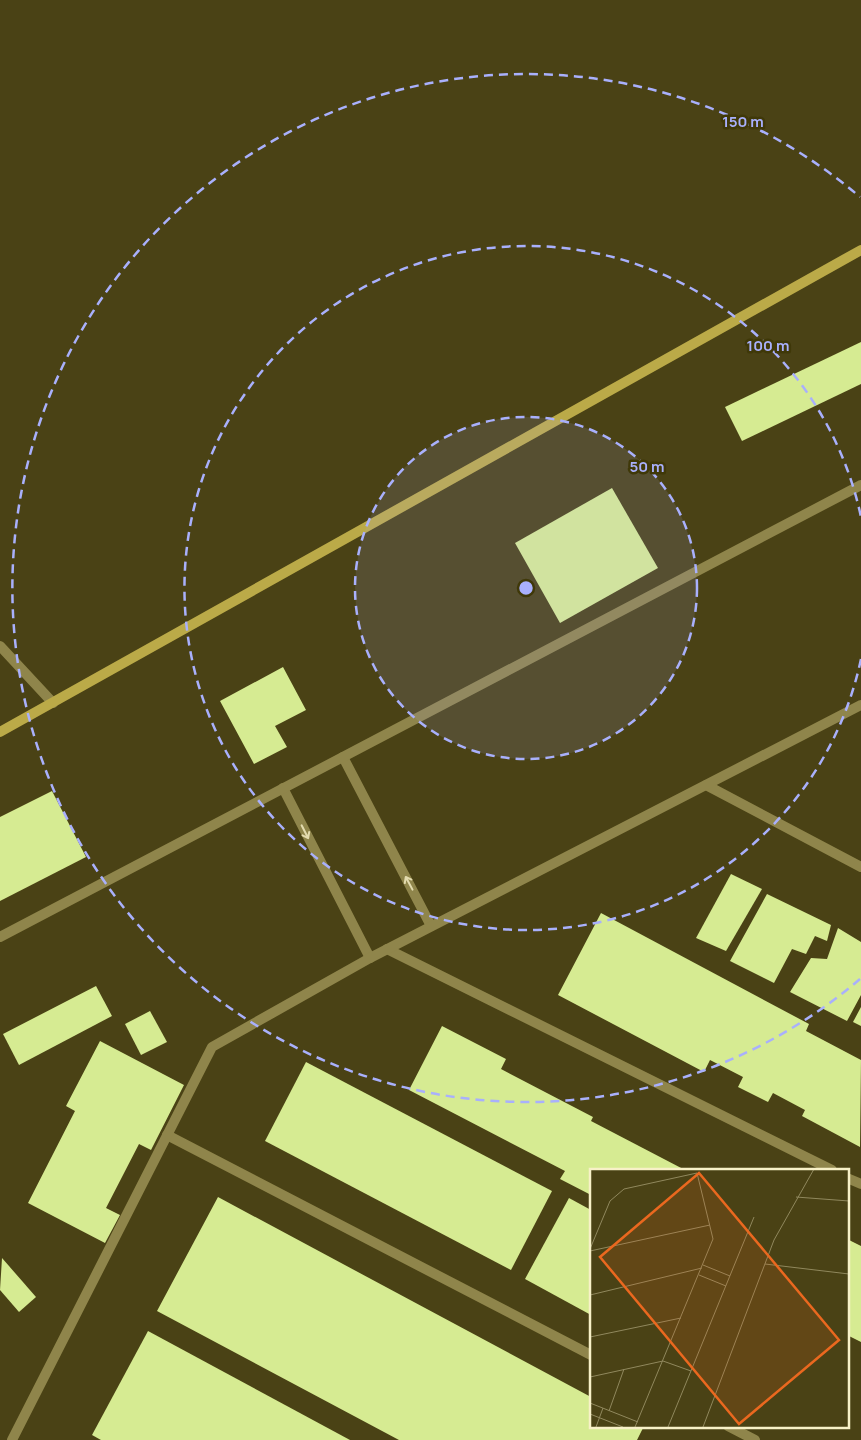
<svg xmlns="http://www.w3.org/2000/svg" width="861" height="1440" font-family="Manrope,sans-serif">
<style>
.building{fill:#d6eb92}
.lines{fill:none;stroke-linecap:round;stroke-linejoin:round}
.lane{stroke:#8f854b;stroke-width:10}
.street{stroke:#8f854b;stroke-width:10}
.secondary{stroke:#bbaa48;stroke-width:10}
.oneway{stroke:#e3dbaf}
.ring{fill:none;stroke:#a9b0fc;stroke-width:2.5;stroke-dasharray:9 6}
.inset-road{fill:none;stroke:#90885d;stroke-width:1}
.view{fill:#ea681f;fill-opacity:0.15;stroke:#ea681f;stroke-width:2.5}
.inset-edge{fill:none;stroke:#f8f1c8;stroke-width:2.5}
.centre{fill:#a9b0fc;stroke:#3f3808;stroke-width:2.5}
.ring-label{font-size:15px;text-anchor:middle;font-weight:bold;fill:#a9b0fc;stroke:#3f3808;stroke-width:5;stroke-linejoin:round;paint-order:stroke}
</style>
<rect width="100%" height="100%" fill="#4a4215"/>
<!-- building -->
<g class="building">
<path d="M861 342V384L742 441 725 407Z"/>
<path d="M612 488 658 568 560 623 515 543Z"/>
<path d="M283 667 306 710 275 726 287 747 254 764 220 701Z"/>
<path d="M52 791 86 857 0 901V817Z"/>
<path d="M731 874 762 889 726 951 696 938Z"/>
<path d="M767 894 831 925 827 941 815 936 806 954 792 949 774 983 730 961Z"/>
<path d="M601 913 809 1024 806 1031 861 1060 860 1147 802 1116 805 1110 773 1093 768 1102 738 1087 743 1077 710 1060 704 1072 558 995Z"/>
<path d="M838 928 861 942V995L847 1021 790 992 811 958 827 959Z"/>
<path d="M96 986 112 1016 19 1065 3 1034Z"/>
<path d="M861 1007V1026L853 1022Z"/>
<path d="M150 1011 167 1042 141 1055 125 1024Z"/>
<path d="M442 1026 506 1059 501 1069 593 1117 591 1121 685 1170H591V1195L560 1179 565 1171 409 1090Z"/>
<path d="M100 1041 184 1085 151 1150 139 1144 106 1208 120 1215 105 1243 28 1203 75 1111 66 1106Z"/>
<path d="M306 1062 552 1191 511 1270 265 1141Z"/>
<path d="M218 1197 591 1397V1426H644L637 1440H399L157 1311Z"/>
<path d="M569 1198 591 1210V1315L525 1279Z"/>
<path d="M847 1239 861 1246V1342L847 1335Z"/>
<path d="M2 1258 36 1297 19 1312 0 1290Z"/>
<path d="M148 1331 350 1440H101L92 1435Z"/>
</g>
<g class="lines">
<!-- lane -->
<g class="lane">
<path d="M343 757 431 926"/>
<path d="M706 785 861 867"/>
<path d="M283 788 370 958"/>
<path d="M0 937 861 485"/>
<path d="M387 949 832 1170"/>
<path d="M167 1135 591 1355"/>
<path d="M847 1178 861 1184"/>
<path d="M728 1426 755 1440"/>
<path d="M12 1440 212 1047 370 958 861 705"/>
</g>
<!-- street -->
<path class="street" d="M0 646 53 703"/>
<!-- secondary -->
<path class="secondary" d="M0 732 861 250"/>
</g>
<!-- one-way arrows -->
<defs><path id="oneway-shaft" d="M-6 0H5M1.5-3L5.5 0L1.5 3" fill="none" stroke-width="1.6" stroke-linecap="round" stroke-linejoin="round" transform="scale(1.25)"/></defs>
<g class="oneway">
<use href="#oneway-shaft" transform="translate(305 832) rotate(63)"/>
<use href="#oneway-shaft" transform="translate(409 883) rotate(-118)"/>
</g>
<!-- distance rings -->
<circle cx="526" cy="588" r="171" fill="#a9b0fc" fill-opacity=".12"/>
<g class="ring">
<circle cx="526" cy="588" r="171"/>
<path d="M861 659A342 342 0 1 1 861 517"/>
<path d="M860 979A514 514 0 1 1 860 197"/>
</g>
<!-- overview -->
<g transform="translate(590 1169)">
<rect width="259" height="259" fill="#4a4215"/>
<path class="inset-road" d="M206 28 259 32M0 80 20 32 34 20 107 4 123 70 45 258M0 82 120 56M175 95 259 105M113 96 140 107M109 106 136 117M0 126 112 99M0 168 91 149M0 208 73 192 101 202M0 234 48 253M19 242 34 200M0 245 33 258M6 258 13 239M78 258 164 48M113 258 184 71 224 0"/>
<path class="view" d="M109 4 249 171 149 255 10 88Z"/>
<rect width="259" height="259" class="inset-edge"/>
</g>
<circle cx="526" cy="588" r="8" class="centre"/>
<g class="ring-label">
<text x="743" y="127">150 m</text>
<text x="768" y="351">100 m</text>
<text x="647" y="472">50 m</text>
</g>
</svg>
